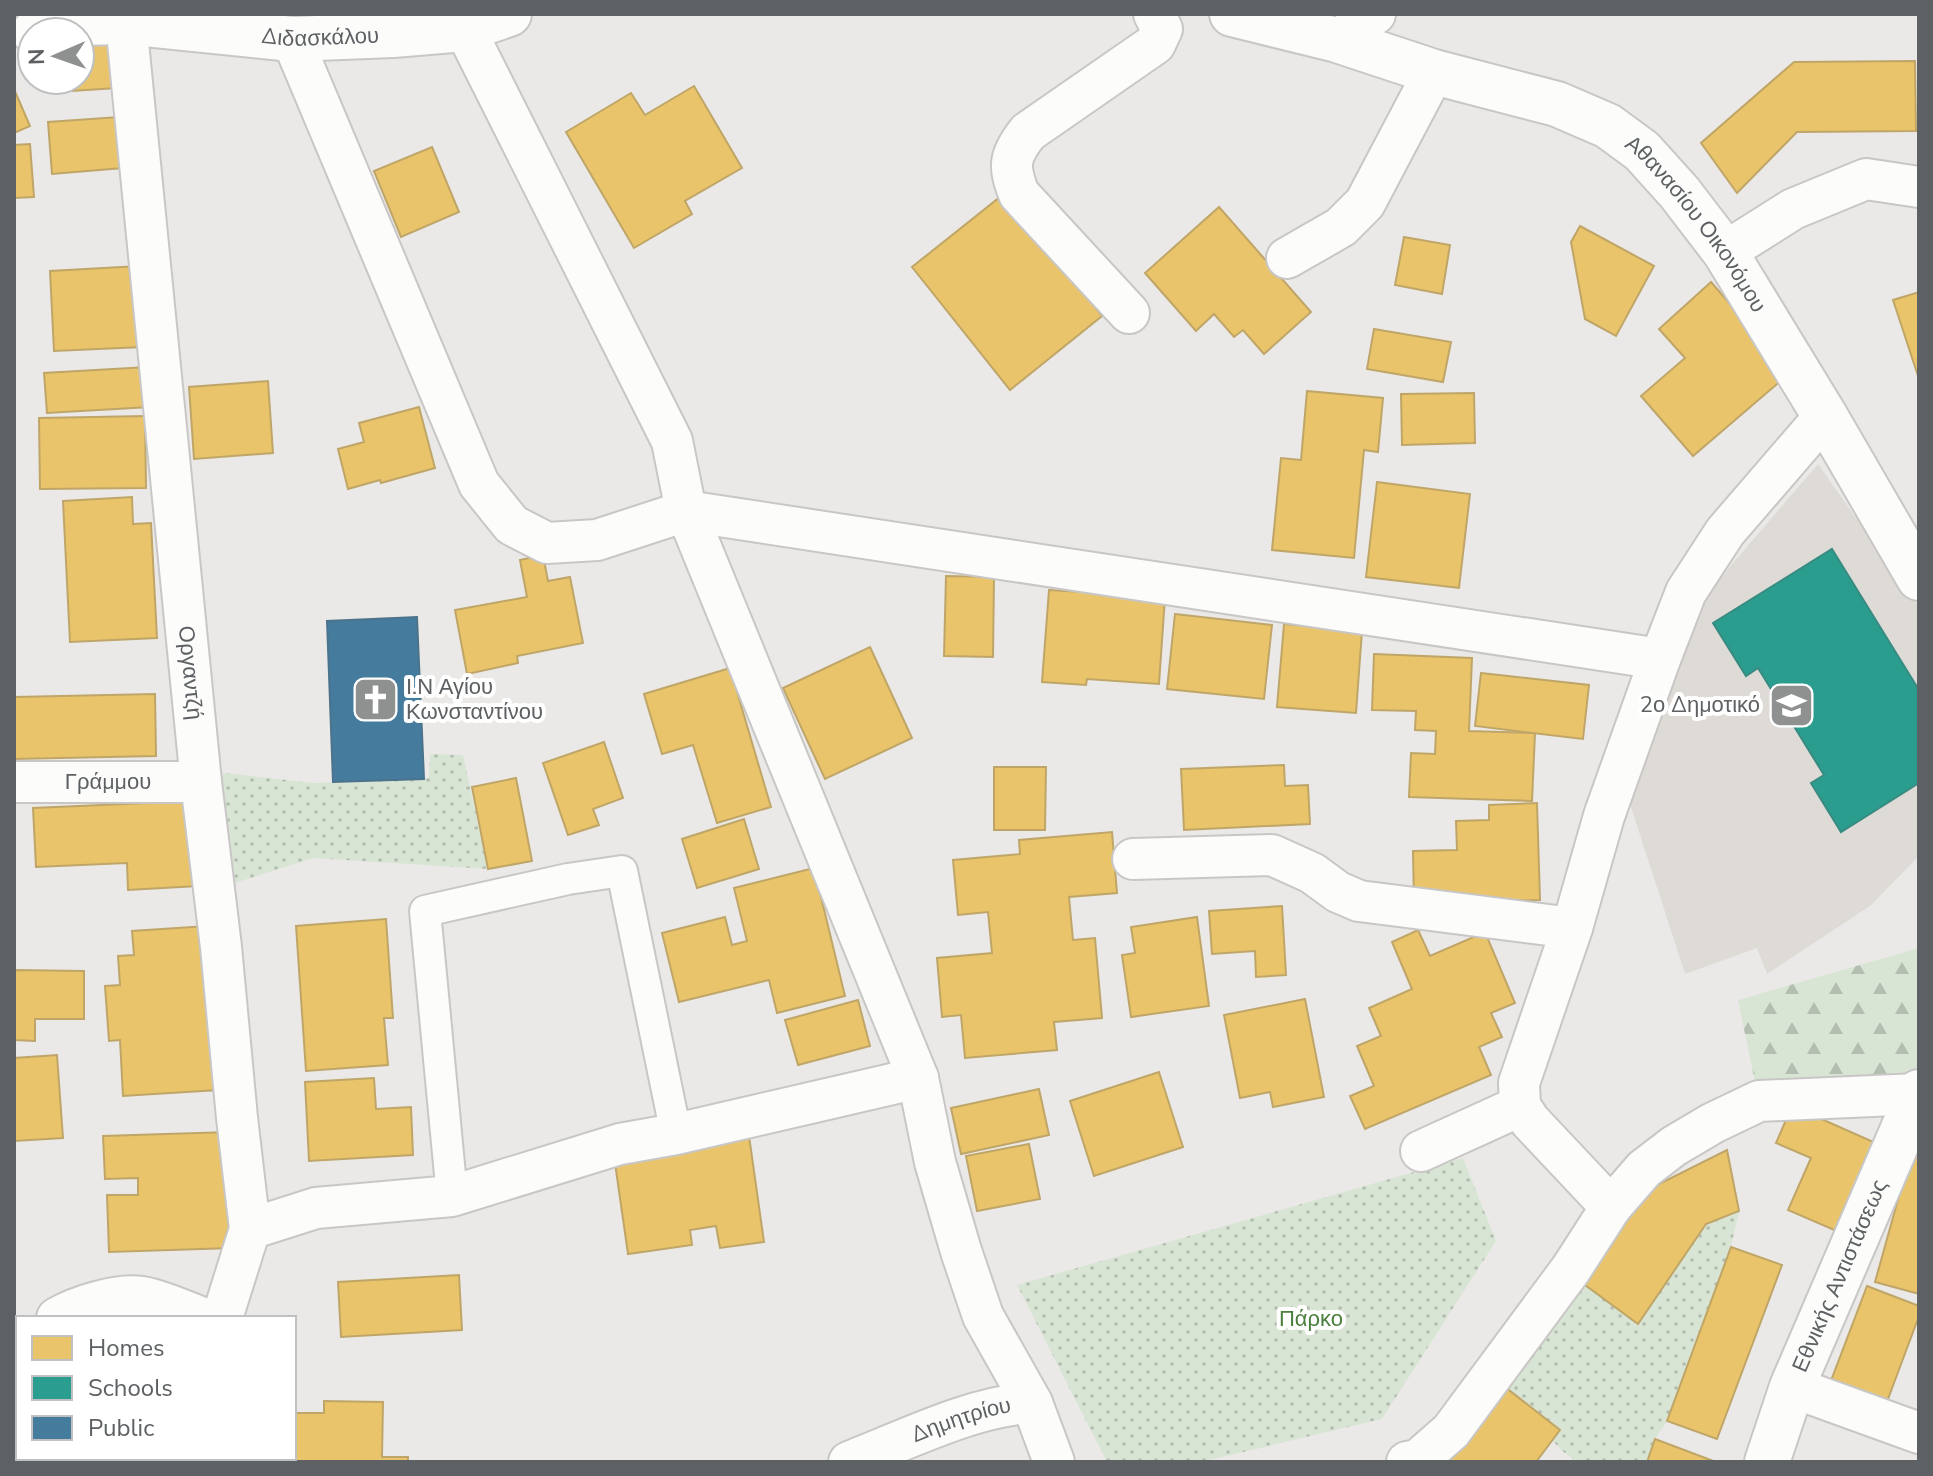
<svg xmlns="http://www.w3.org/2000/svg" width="1933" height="1476" font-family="'Nunito Sans',sans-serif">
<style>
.education{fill:#dedbd7}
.green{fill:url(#green-dots)}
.forest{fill:url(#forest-firs)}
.homes{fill:#e9c46a;stroke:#bfa668;stroke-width:2}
.schools{fill:#2a9d8f;stroke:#398b82;stroke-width:2}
.public{fill:#457b9d;stroke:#4c738c;stroke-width:2}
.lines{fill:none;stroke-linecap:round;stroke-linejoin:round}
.pedestrian-casing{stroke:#c8c7c6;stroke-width:34}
.minor-casing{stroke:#c8c7c6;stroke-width:44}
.tertiary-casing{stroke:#c8c7c6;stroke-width:48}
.secondary-casing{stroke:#c7c7c7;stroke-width:48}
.pedestrian{stroke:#fcfcfb;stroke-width:30}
.minor{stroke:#fcfcfb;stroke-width:40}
.tertiary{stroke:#fcfcfb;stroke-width:44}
.secondary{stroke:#fcfcfb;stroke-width:44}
.labels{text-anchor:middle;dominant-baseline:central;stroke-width:8;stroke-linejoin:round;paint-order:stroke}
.street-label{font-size:22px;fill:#5d6163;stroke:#fff}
.poi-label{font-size:22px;fill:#5d6163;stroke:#fff;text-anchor:start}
.park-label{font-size:22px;fill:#4c803f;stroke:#fff}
</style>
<defs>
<pattern id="green-dots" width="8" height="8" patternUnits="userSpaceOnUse" patternTransform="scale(2)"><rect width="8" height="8" fill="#d9e5d4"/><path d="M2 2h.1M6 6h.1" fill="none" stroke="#b3bdb0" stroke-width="1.8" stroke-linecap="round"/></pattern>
<pattern id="forest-firs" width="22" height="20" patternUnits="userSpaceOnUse" patternTransform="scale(2)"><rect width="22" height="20" fill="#d9e5d4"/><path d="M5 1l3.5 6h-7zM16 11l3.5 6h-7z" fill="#b3bdb0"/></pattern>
</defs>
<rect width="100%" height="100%" fill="#ebe9e7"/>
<!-- education -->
<path class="education" d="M1818 464 1919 607V856L1870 906 1767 974 1757 948 1685 974 1630 804 1698 604Z"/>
<!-- green -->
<g class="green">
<path d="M430 754 463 755 488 869 313 858 229 885 216 772 313 783 429 778Z"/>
<path d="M1463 1158 1496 1241 1382 1419 1201 1462H1107L1017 1285Z"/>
<path d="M1739 1211 1731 1247 1667 1421 1655 1439 1647 1462H1577L1561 1450 1500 1383 1581 1282 1639 1324 1706 1224Z"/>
</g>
<!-- forest -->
<path class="forest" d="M1919 948V1092L1759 1101 1738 1000Z"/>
<!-- homes -->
<g class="homes">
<path d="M114 41 117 88 56 92 55 80H80V44Z"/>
<path d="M1915 61 1916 131 1797 132 1737 193 1701 143 1794 62Z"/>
<path d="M694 86 742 168 685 201 692 214 634 248 566 132 631 93 645 115Z"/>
<path d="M14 89 30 126 14 133Z"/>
<path d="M119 117 123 168 52 174 48 122Z"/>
<path d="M30 144 34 197 14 198V145Z"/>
<path d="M432 147 459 212 401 237 374 171Z"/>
<path d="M1005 193 1102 316 1010 390 912 267Z"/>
<path d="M1219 207 1311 312 1264 354 1243 330 1234 337 1214 314 1196 331 1145 273Z"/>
<path d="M1580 226 1654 266 1616 336 1585 319 1571 242Z"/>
<path d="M1404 237 1450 245 1442 294 1395 285Z"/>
<path d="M139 266 143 347 54 351 50 271Z"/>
<path d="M1711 282 1790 373 1693 456 1641 396 1685 358 1659 329Z"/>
<path d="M1919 292V379L1893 300Z"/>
<path d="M1374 329 1451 342 1443 382 1367 369Z"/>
<path d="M147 367 150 407 47 413 44 373Z"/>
<path d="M268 381 273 453 194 459 189 387Z"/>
<path d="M1307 391 1383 398 1378 452 1364 450 1354 558 1272 550 1281 458 1301 460Z"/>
<path d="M1474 393 1475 443 1402 445 1401 394Z"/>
<path d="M419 407 435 468 381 483 380 480 348 489 338 449 364 442 359 423Z"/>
<path d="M145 416 146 488 40 489 39 418Z"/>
<path d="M1377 482 1470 494 1459 588 1366 577Z"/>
<path d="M132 497 133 524 151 523 157 638 70 642 63 501Z"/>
<path d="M543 555 548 581 570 577 583 643 517 656 518 663 467 674 455 610 527 597 520 560Z"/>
<path d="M946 576 994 577 993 657 944 656Z"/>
<path d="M1049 590 1165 597 1159 684 1087 679 1086 685 1042 682Z"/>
<path d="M1175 614 1272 625 1264 699 1167 689Z"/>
<path d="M1284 624 1362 631 1356 713 1277 707Z"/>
<path d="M870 647 912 738 825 779 783 688Z"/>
<path d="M1374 654 1472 658 1469 731 1535 733 1532 801 1409 797 1411 753 1435 754 1436 731 1415 730 1416 711 1372 710Z"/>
<path d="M730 668 771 807 717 823 693 745 662 754 644 694Z"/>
<path d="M1481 673 1589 685 1583 739 1475 726Z"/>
<path d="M155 694 156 756 14 759V697Z"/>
<path d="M604 742 623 798 593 809 599 825 568 835 543 763Z"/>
<path d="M1284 765 1285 786 1308 785 1310 824 1184 830 1181 769Z"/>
<path d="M994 767H1046L1045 830H994Z"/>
<path d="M516 778 532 861 488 869 472 787Z"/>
<path d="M194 801 198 886 128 890 127 863 36 867 33 808Z"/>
<path d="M1537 803 1540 900 1414 903 1413 851 1457 850 1456 821 1489 820V805Z"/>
<path d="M744 819 759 869 697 888 682 839Z"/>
<path d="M1112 832 1117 893 1069 897 1073 940 1095 938 1102 1018 1054 1022 1057 1050 965 1058 961 1015 942 1017 937 958 992 953 988 912 958 915 953 860 1020 854 1019 840Z"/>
<path d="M814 868 845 996 777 1013 769 980 679 1002 662 933 725 917 732 945 747 941 734 888Z"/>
<path d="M1282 906 1286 975 1256 977 1255 951 1212 954 1209 911Z"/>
<path d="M1197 917 1209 1006 1131 1017 1122 955 1135 953 1131 927Z"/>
<path d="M386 919 393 1018H384L388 1065 306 1071 296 926Z"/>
<path d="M207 926 218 1090 123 1096 120 1040 109 1041 105 986 120 985 118 956 134 955 132 931Z"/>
<path d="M1418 930 1430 956 1485 932 1515 1003 1491 1013 1502 1037 1479 1047 1491 1075 1365 1129 1350 1096 1374 1086 1357 1046 1381 1036 1369 1008 1412 989 1392 942Z"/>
<path d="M14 970 84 971V1019H35V1041L14 1040Z"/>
<path d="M1305 999 1324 1097 1273 1107 1270 1092 1240 1098 1224 1015Z"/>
<path d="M858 1000 870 1046 798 1065 785 1020Z"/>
<path d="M57 1055 63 1138 14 1141V1058Z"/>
<path d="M1159 1072 1183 1147 1094 1176 1070 1101Z"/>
<path d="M374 1078 376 1109 411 1107 413 1155 309 1161 305 1082Z"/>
<path d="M1039 1089 1049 1135 961 1154 951 1108Z"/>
<path d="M1792 1106 1887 1148 1848 1236 1788 1210 1811 1158 1776 1143Z"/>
<path d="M229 1132 232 1248 109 1252 107 1195H138V1178L105 1179 103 1136Z"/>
<path d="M749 1136 764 1242 720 1248 716 1226 690 1230 692 1245 628 1254 614 1156Z"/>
<path d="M1914 1142 1919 1144V1294L1875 1282Z"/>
<path d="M1029 1144 1040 1199 977 1211 966 1156Z"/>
<path d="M1727 1150 1739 1211 1706 1224 1638 1324 1581 1282 1649 1189Z"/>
<path d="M1731 1247 1782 1265 1717 1439 1667 1421Z"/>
<path d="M459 1275 462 1330 341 1337 338 1282Z"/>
<path d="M1867 1286 1919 1306V1316L1885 1407 1829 1386Z"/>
<path d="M1500 1383 1560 1430 1536 1462H1441Z"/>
<path d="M324 1401 383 1402 382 1457H408V1462H276V1458H294V1413H324Z"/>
<path d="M1655 1439 1716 1462H1647Z"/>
<rect x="136" y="1458" width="73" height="4"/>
</g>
<!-- schools -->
<path class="schools" d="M1832 549 1919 690V783L1841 832 1811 783 1824 775 1758 668 1746 676 1713 623Z"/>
<!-- public -->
<path class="public" d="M417 617 424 779 333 782 327 621Z"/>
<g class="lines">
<defs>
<path id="pedestrian" d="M452 1196 425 911 568 879 622 871 676 1134"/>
<g id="minor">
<path id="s1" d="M126 22 201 782 221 947 237 1118 250 1229 222 1318"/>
<path d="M465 29 672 441 686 511 918 1078 935 1162 961 1251 983 1316 1032 1403 1054 1462"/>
<path d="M292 39 479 484 512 525 547 543 597 540 686 511 1660 659"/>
<path d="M1337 40 1375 14"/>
<path d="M1725 252 1793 209 1866 179 1919 187"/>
<path d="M1287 258 1341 227 1365 203 1434 72"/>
<path d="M1129 313 1019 194C1008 166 1009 156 1028 132L1155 44 1162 29 1154 14"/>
<path id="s2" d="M14 782H201"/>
<path d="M1133 859 1272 855 1312 873 1338 892 1359 901 1572 928"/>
<path d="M1421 1151 1520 1106"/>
<path d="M1611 1207 1530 1121 1520 1106 1519 1083 1572 928 1604 816 1660 659 1686 592 1725 532 1825 416"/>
<path d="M250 1229 316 1208 452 1196 620 1144 676 1134 918 1078"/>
<path d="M57 1318C77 1306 119 1293 142 1297 159 1299 186 1312 203 1318"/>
<path d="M14 1348 18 1345"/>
<path d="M1792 1387 1919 1433"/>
<path d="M220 1462V1458"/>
<path id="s3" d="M849 1462C903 1441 975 1405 1032 1403"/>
<path d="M1407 1462 1418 1460 1451 1431 1571 1269 1611 1207 1644 1169 1674 1146 1713 1123 1759 1101 1918 1094"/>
</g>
<g id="tertiary">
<path id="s4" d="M1232 14 1337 40 1434 72 1557 104 1608 126 1642 151 1679 192 1725 252 1825 416 1919 578"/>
<path id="s5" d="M34 32 79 23 126 22 292 39 393 35 465 29 509 14"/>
</g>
<g id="secondary">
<path id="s6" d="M1767 1462 1792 1387 1919 1092"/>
</g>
</defs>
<!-- pedestrian casing -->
<use href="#pedestrian" class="pedestrian-casing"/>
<!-- minor casing -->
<use href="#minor" class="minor-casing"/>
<!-- tertiary casing -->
<use href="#tertiary" class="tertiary-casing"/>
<!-- secondary casing -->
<use href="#secondary" class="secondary-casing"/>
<!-- pedestrian -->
<use href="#pedestrian" class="pedestrian"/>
<!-- minor -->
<use href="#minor" class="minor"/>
<!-- tertiary -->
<use href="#tertiary" class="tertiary"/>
<!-- secondary -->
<use href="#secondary" class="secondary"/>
</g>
<!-- icons -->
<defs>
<symbol id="church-square" viewBox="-11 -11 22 22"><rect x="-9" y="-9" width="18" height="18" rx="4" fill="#8f9191" stroke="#fff"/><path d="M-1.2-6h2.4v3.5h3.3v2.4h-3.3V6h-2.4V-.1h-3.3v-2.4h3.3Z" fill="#fff"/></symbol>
<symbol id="school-square" viewBox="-11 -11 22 22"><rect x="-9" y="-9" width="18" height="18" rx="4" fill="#8f9191" stroke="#fff"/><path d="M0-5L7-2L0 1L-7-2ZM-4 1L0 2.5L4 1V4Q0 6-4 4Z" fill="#fff"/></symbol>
</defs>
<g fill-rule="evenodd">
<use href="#church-square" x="350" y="674" width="51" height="51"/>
<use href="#school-square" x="1766" y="680" width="51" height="51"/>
</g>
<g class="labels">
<!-- street labels -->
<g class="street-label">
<text stroke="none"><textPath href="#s5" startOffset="288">Διδασκάλου</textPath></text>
<text stroke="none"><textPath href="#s4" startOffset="526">Αθανασίου Οικονόμου</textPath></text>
<text stroke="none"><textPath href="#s1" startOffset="654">Οργαντζή</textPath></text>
<text stroke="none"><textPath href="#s2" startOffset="94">Γράμμου</textPath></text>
<text stroke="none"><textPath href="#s6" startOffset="200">Εθνικής Αντιστάσεως</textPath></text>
<text stroke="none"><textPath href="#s3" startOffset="120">Δημητρίου</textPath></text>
</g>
<!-- poi labels -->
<g class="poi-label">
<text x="406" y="687">Ι.Ν Αγίου<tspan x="406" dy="25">Κωνσταντίνου</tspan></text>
<text x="1760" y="705" text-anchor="end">2ο Δημοτικό</text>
</g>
<!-- park labels -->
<g class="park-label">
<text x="1311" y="1319">Πάρκο</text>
</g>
</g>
<!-- border -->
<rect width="1933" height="1476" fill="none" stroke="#5d6163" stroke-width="32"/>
<!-- legend -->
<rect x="16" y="1316" width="280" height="144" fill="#ffffff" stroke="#bec0c1" stroke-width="2"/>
<rect x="32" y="1336" width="40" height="24" fill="#e9c46a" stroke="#bec0c1" stroke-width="2"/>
<text x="88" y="1356" font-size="24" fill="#5d6163">Homes</text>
<rect x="32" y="1376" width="40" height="24" fill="#2a9d8f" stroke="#bec0c1" stroke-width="2"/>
<text x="88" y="1396" font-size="24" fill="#5d6163">Schools</text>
<rect x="32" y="1416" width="40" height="24" fill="#457b9d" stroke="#bec0c1" stroke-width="2"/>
<text x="88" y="1436" font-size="24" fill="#5d6163">Public</text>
<!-- north arrow -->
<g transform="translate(56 56) rotate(268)"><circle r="38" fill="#ffffff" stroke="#bec0c1" stroke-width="2"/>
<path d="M0-6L14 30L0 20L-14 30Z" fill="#8f9191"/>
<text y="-12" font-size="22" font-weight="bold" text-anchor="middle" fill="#5d6163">N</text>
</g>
</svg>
